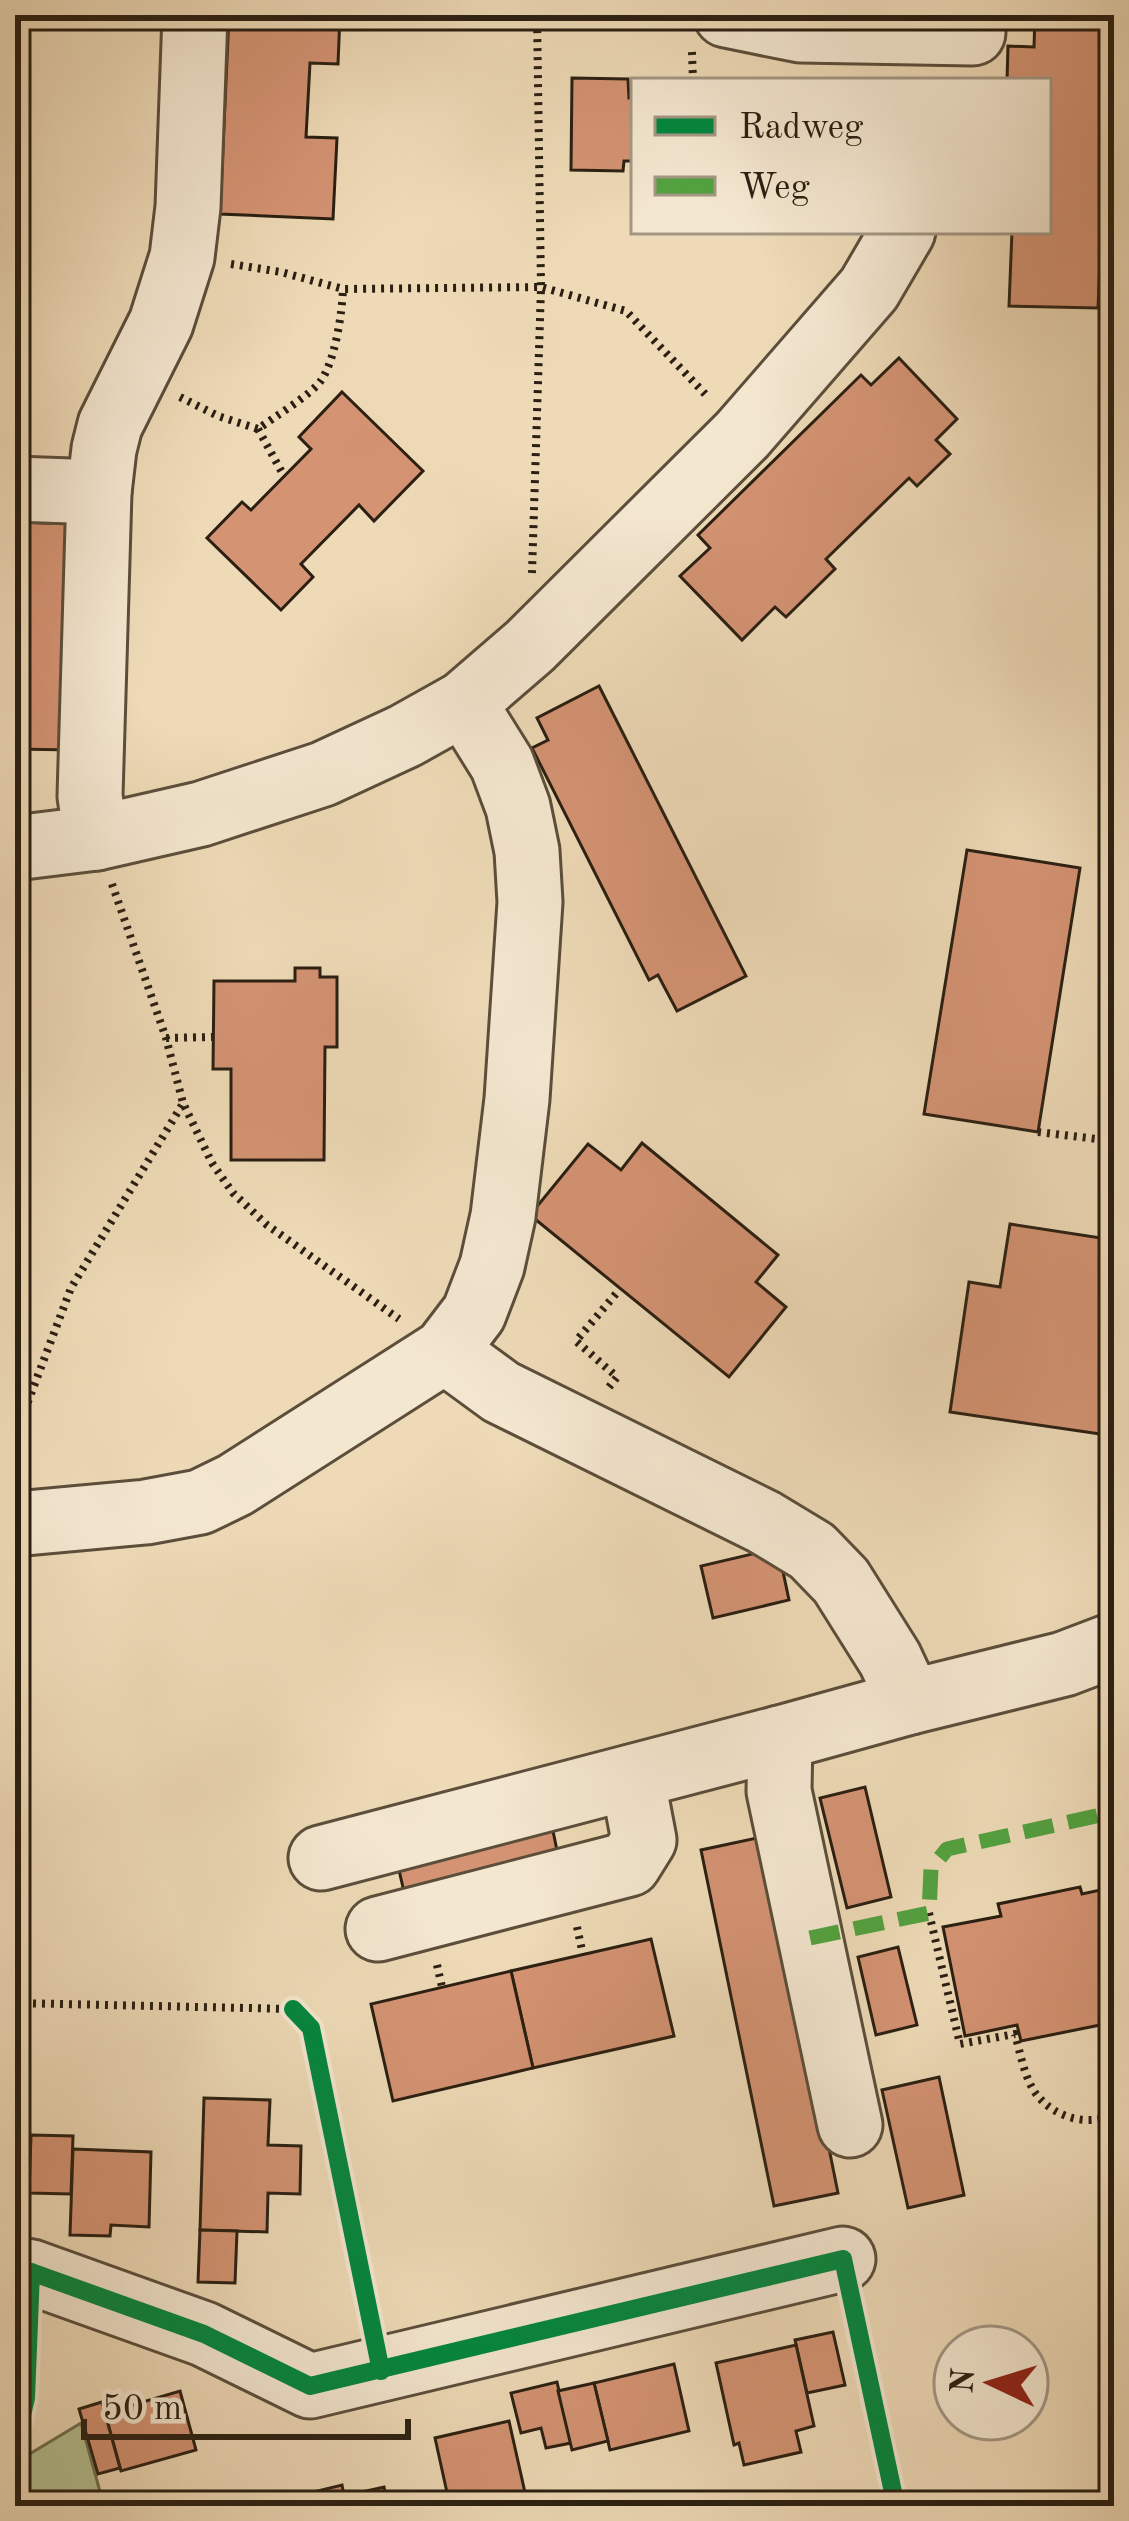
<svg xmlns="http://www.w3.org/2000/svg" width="1129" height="2521" font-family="'Old Standard TT',serif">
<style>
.green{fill:#b4c192;stroke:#6f7052;stroke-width:3}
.building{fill:#d49373;stroke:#2a1f12;stroke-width:3}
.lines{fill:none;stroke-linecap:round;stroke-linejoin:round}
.minor-casing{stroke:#5b4e3b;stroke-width:69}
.path{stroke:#2a1f12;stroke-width:8;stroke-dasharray:3 6;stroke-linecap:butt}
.minor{stroke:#f4e7d0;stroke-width:63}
.quiet{stroke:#51a23f;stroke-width:15;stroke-dasharray:30 15;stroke-linecap:butt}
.cycleway-casing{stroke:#f4e7d0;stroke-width:26}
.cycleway{stroke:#00873e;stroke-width:18}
</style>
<rect width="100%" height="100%" fill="#eedab7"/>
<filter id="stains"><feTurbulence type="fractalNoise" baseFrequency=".00167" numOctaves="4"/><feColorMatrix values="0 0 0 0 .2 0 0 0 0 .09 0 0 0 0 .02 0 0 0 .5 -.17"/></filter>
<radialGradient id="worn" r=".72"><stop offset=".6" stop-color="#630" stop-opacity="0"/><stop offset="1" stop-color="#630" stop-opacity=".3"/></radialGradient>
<!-- green -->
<path class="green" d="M81 2423 104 2506H15V2472L28 2455Z"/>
<!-- building -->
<g class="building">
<path d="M229 15H340L338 64 310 63 306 137 337 138 333 219 220 214Z"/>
<path d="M1035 15H1107L1106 37 1114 38 1111 260H1100L1098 308 1009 306 1012 231H1048V81H1007L1008 46 1034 47Z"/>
<path d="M572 78 628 79 629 98H634V161H624L623 171 571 170Z"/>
<path d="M899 358 957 419 936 440 950 454 917 486 909 478 826 559 835 569 786 617 775 607 742 640 680 576 710 548 698 535 861 375 871 385Z"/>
<path d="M342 392 423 471 374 521 359 505 301 564 313 577 281 610 207 538 242 502 251 510 311 449 299 437Z"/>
<path d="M15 522 79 524 72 750 15 749Z"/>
<path d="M599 686 746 976 677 1011 658 975 649 980 532 748 548 740 537 718Z"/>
<path d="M967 850 1080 868 1038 1132 924 1114Z"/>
<path d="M295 968H320V977H337V1047H325L324 1160H231V1069H213L214 981H295Z"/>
<path d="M642 1143 778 1255 756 1282 786 1307 729 1377 530 1215 588 1144 621 1170Z"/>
<path d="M1010 1224 1114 1240V1436L950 1412 969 1282 1000 1287Z"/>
<path d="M778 1548 789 1600 713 1618 701 1566Z"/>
<path d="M865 1787 891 1897 847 1908 820 1798Z"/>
<path d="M553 1831 559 1860 405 1896 398 1866Z"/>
<path d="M766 1836 838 2193 774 2206 701 1850Z"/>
<path d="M1080 1887 1082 1894 1114 1887V2011L1103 2014 1105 2024 1021 2041 1017 2025 965 2036 943 1927 1001 1916 998 1904Z"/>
<path d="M651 1939 674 2036 533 2068 511 1971Z"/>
<path d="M898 1947 917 2025 876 2035 858 1957Z"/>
<path d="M511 1971 533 2068 393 2101 371 2004Z"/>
<path d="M939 2077 964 2195 908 2208 882 2090Z"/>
<path d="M204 2098 270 2100 268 2145 301 2146 300 2194 268 2193 267 2232 200 2230Z"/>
<path d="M31 2135 73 2136 71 2194 29 2193Z"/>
<path d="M73 2149 151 2152 149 2227 111 2225 110 2236 70 2235Z"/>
<path d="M200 2230 237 2231 235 2283 198 2282Z"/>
<path d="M833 2332 845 2385 807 2393 795 2340Z"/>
<path d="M796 2345 814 2426 796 2431 801 2452 744 2465 739 2443 734 2445 716 2363Z"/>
<path d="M674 2364 689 2431 610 2450 594 2383Z"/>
<path d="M557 2382 571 2443 546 2448 541 2428 521 2433 511 2393Z"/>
<path d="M594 2383 608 2441 572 2450 558 2391Z"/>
<path d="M180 2391 196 2450 121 2471 105 2413Z"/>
<path d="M102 2402 120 2468 98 2474 79 2409Z"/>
<path d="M509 2421 528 2506H450L435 2438Z"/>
<path d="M342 2485 344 2496 384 2487 388 2506H312L309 2493Z"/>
</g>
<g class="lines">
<defs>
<g id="minor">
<path d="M726 15 800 30 973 33"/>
<path d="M15 489 99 492"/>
<path d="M96 838 90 796 99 492 104 449 110 425 161 323 182 257 188 207 195 15"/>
<path d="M15 848 96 838 201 814 323 774 405 736 464 703 530 646 742 435 869 289 903 231"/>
<path d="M445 1351 501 1392 764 1522 812 1551 841 1581 890 1659 910 1702 1064 1664 1114 1645"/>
<path d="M15 1524 146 1512 200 1502 235 1485 445 1351 474 1313 492 1266 503 1216 517 1099 530 902 527 851 518 807 502 764 464 703"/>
<path d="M321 1858 780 1738"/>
<path d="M378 1929 629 1864 644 1840 632 1777"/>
<path d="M850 2125 779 1791 780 1738 910 1702"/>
<path d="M15 2269 31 2272 204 2334 310 2386 843 2259"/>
</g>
</defs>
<!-- minor casing -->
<use href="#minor" class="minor-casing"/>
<!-- path -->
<g class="path">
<path d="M692 52 693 81"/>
<path d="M231 264 281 272 343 289 541 287 626 311 707 396"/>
<path d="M180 397 218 416 258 429C273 418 310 395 320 382 335 362 342 314 343 289"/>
<path d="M258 429 284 476"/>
<path d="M532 573 541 287 537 15"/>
<path d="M112 884 166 1038 183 1103 212 1163 233 1193 267 1225 399 1319"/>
<path d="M166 1038 213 1037"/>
<path d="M1038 1132 1114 1141"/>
<path d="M609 1387 617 1377 576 1341 620 1289"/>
<path d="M15 1436 71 1288 182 1105"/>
<path d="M929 1913 960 2044 1015 2034C1020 2052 1024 2075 1034 2091 1052 2117 1085 2127 1114 2115"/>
<path d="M577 1927 583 1955"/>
<path d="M437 1965 442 1987"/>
<path d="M15 2003 293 2009 311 2028 370 2322"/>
<path d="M853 2308 896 2506"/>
<path d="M15 2445 26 2398 29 2328"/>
</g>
<!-- minor -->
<use href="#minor" class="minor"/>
<!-- quiet -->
<path class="quiet" d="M810 1938 929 1913 931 1869 947 1849 1114 1812"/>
<defs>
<g id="cycleway">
<path d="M293 2009 311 2028 381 2371"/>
<path d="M15 2269 31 2272 204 2334 310 2386 843 2259 896 2506"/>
<path d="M15 2445 26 2398 31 2272"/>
</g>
</defs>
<!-- cycleway casing -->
<use href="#cycleway" class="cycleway-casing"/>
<!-- cycleway -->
<use href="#cycleway" class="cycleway"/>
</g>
<!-- margin -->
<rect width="1129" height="2521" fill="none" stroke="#eedab7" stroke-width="60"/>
<rect x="18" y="18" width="1093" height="2485" fill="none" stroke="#2a1f12" stroke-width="6"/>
<rect x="30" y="30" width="1069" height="2461" fill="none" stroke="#2a1f12" stroke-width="3"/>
<!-- legend -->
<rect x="631" y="78" width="420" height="156" fill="#f4e7d0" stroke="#a39784" stroke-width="3"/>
<rect x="655" y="117" width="60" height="18" fill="#00873e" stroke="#a39784" stroke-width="3"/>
<text x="739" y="138" font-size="36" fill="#2a1f12">Radweg</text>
<rect x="655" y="177" width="60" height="18" fill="#51a23f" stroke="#a39784" stroke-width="3"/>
<text x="739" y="198" font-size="36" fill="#2a1f12">Weg</text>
<!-- north arrow -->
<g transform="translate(991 2383) rotate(274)"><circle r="57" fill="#f4e7d0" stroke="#a39784" stroke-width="3"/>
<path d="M0-9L21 45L0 30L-21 45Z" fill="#8f2418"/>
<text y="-18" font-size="33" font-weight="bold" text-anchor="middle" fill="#2a1f12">N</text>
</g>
<!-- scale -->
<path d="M84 2419v18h324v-18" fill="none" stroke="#2a1f12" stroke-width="6"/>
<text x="102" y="2419" font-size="36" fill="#2a1f12" stroke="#f4e7d0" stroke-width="9" paint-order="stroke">50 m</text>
<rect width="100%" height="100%" filter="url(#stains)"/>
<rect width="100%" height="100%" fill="url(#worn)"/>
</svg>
